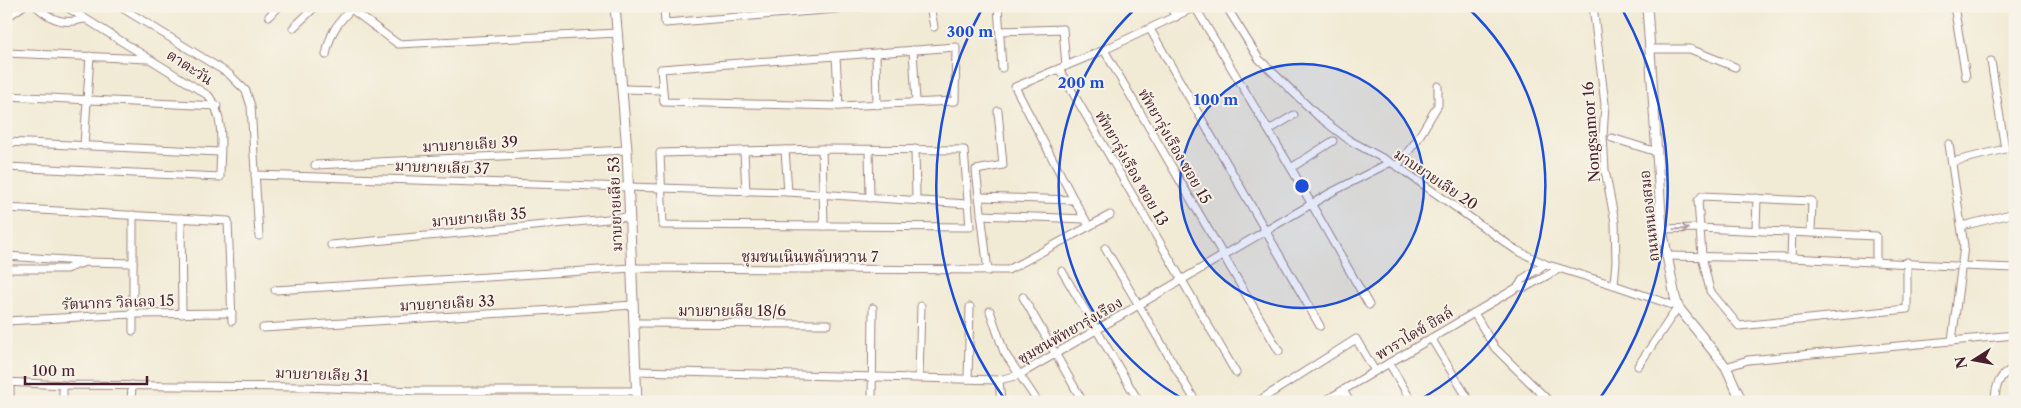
<svg xmlns="http://www.w3.org/2000/svg" width="2021" height="408" font-family="'Libre Caslon Text','Noto Serif Thai',serif">
<style>
.lines{fill:none;stroke-linecap:round;stroke-linejoin:round}
.minor-casing{stroke:#9e8480;stroke-width:9}
.tertiary-casing{stroke:#9e8480;stroke-width:11}
.minor{stroke:#fff;stroke-width:7}
.tertiary{stroke:#fff;stroke-width:9}
.oneway{stroke:#ae9aa0}
.ring{fill:none;stroke:#1d4ed8;stroke-width:2.5}
.labels{text-anchor:middle;dominant-baseline:central;stroke-width:4;stroke-linejoin:round;paint-order:stroke}
.street-label{font-size:15px;fill:#4a1f2b;stroke:#f7f3e8}
.centre{fill:#1d4ed8;stroke:#f7f3e8;stroke-width:2.5}
.ring-label{font-size:15px;text-anchor:middle;font-weight:bold;fill:#1d4ed8;stroke:#f7f3e8;stroke-width:4;stroke-linejoin:round;paint-order:stroke}
</style>
<rect width="100%" height="100%" fill="#f7f3e8"/>
<filter id="ink" filterUnits="userSpaceOnUse"><feTurbulence type="fractalNoise" baseFrequency=".02" numOctaves="2"/><feDisplacementMap in="SourceGraphic" scale="10" xChannelSelector="R" yChannelSelector="G"/><feConvolveMatrix kernelMatrix="1 2 1 2 8 2 1 2 1" color-interpolation-filters="sRGB"/></filter>
<filter id="wash" filterUnits="userSpaceOnUse"><feTurbulence type="fractalNoise" baseFrequency=".0096" numOctaves="4" result="noise"/><feDisplacementMap in="SourceGraphic" scale="20" xChannelSelector="R" yChannelSelector="G"/><feGaussianBlur stdDeviation="1.12" result="paint"/><feColorMatrix in="noise" values="0 0 0 0 0 0 0 0 0 0 0 0 0 0 0 0 0 1.4 0 .05"/><feComposite in="paint" operator="in"/></filter>
<g filter="url(#wash)">
<rect width="100%" height="100%" fill="#f1ead4"/>
</g>
<g filter="url(#ink)">
<g class="lines">
<defs>
<g id="minor">
<path d="M36 6C51 20 64 25 84 19"/>
<path d="M119 6 229 74 246 91 251 106 259 236"/>
<path d="M347 6 398 44 618 33"/>
<path d="M664 6 665 23 874 6"/>
<path d="M930 6 934 27"/>
<path d="M998 6 1002 68"/>
<path d="M1170 6 1176 17"/>
<path d="M1226 6 1259 59 1319 117 1349 140 1397 166 1516 250 1545 264 1614 285 1678 307 1638 366"/>
<path d="M1593 6 1605 104 1603 136 1605 170 1615 222 1616 261 1614 285"/>
<path d="M1954 6 1966 77"/>
<path d="M1195 7 1291 168 1369 305"/>
<path d="M269 16 280 6"/>
<path d="M6 18 23 6"/>
<path d="M293 28 316 6"/>
<path d="M1150 29 1320 326"/>
<path d="M1000 31 1063 29 1066 66"/>
<path d="M956 47 955 101 839 106 664 102 661 69Z"/>
<path d="M1651 49H1690L1735 67"/>
<path d="M913 50 916 102"/>
<path d="M1104 50 1279 351"/>
<path d="M6 53 148 59"/>
<path d="M876 54 877 105"/>
<path d="M326 55C330 33 336 25 351 9"/>
<path d="M836 57 839 106"/>
<path d="M1059 69 1236 373"/>
<path d="M623 89 662 90"/>
<path d="M6 96 217 106"/>
<path d="M1269 130 1294 115"/>
<path d="M1612 138 1657 152"/>
<path d="M6 142 220 152"/>
<path d="M1949 144 1964 246 1952 341"/>
<path d="M84 146 90 56"/>
<path d="M822 149 964 150 970 227 663 225 660 153Z"/>
<path d="M822 149 824 226"/>
<path d="M915 149 916 199"/>
<path d="M785 150 788 192"/>
<path d="M869 150 870 198"/>
<path d="M744 151 746 192"/>
<path d="M1952 162 2005 149 1991 61"/>
<path d="M315 165 627 150"/>
<path d="M1397 166 1417 140 1438 105V86"/>
<path d="M6 167 220 177C220 149 226 119 209 96L65 6"/>
<path d="M1291 168 1333 141"/>
<path d="M255 175 788 192 967 204"/>
<path d="M979 197 1074 200"/>
<path d="M6 208 228 221 232 321"/>
<path d="M133 215V331"/>
<path d="M981 215 1085 219"/>
<path d="M181 218 182 314"/>
<path d="M1089 226 1074 200 1015 87 1104 50 1197 6"/>
<path d="M1962 226 2015 213"/>
<path d="M1662 229 1699 228 1876 236V261"/>
<path d="M1756 230 1757 198"/>
<path d="M1811 232 1812 201 1702 196 1698 201 1702 256 1710 291 1739 326 1907 309V262"/>
<path d="M331 245 629 217"/>
<path d="M1105 248 1193 397"/>
<path d="M6 256 81 261"/>
<path d="M1666 256 1791 258 1954 266"/>
<path d="M1791 258 1792 232"/>
<path d="M1545 264 1523 279 1518 287H1526L1559 269"/>
<path d="M1962 266 2015 268"/>
<path d="M6 269H66L85 262 133 263"/>
<path d="M988 271 976 170 1003 165 998 111"/>
<path d="M1062 271 1139 402"/>
<path d="M275 290 632 268 1008 270 1110 215"/>
<path d="M1023 297 1083 402"/>
<path d="M990 311 1004 352 1038 402"/>
<path d="M1474 313 1495 348 1550 402"/>
<path d="M6 321 133 314 232 313"/>
<path d="M635 323 828 324"/>
<path d="M263 328 634 305"/>
<path d="M1431 338 1470 402"/>
<path d="M1389 363 1412 402"/>
<path d="M1726 367 1748 360 2015 335"/>
<path d="M636 371 999 380 1019 375 1332 192 1389 163"/>
<path d="M919 378 921 306"/>
<path d="M968 379 970 307"/>
<path d="M999 380 1001 402"/>
<path d="M6 382 63 385 303 387 416 391H637"/>
<path d="M1343 390 1350 402"/>
<path d="M10 402V383"/>
<path d="M63 402V385"/>
<path d="M131 402 132 385"/>
<path d="M872 402 873 308"/>
<path d="M1257 402 1356 339 1375 371"/>
<path d="M1323 402 1518 287"/>
<path d="M1995 402C1995 388 1999 372 2015 369"/>
</g>
<g id="tertiary">
<path d="M615 6 627 150 637 402"/>
<path d="M1647 6 1662 229 1675 297 1678 307 1726 367 1742 402"/>
</g>
</defs>
<!-- minor casing -->
<use href="#minor" class="minor-casing"/>
<!-- tertiary casing -->
<use href="#tertiary" class="tertiary-casing"/>
<!-- minor -->
<use href="#minor" class="minor"/>
<!-- tertiary -->
<use href="#tertiary" class="tertiary"/>
</g>
<!-- one-way arrows -->
<defs><path id="oneway-shaft" d="M-6 0H5M1.5-3L5.5 0L1.5 3" fill="none" stroke-width="1.6" stroke-linecap="round" stroke-linejoin="round" transform="scale(1.25)"/></defs>
<use class="oneway" href="#oneway-shaft" transform="translate(1681 229) rotate(-1)"/>
</g>
<!-- distance rings -->
<circle cx="1302" cy="186" r="122" fill="#1d4ed8" fill-opacity=".12"/>
<g class="ring">
<circle cx="1302" cy="186" r="122"/>
<path d="M1187 401A244 244 0 0 1 1136 8M1468 8A244 244 0 0 1 1417 401"/>
<path d="M1006 401A366 366 0 0 1 982 9M1622 9A366 366 0 0 1 1598 401"/>
</g>
<g class="labels">
<!-- street labels -->
<g class="street-label">
<text transform="translate(190 67) rotate(33)">ตาตะวัน</text>
<text transform="translate(1591 132) rotate(-94)">Nongsamor 16</text>
<text transform="translate(470 144) rotate(-3)">มาบยายเลีย 39</text>
<text transform="translate(1175 146) rotate(60)">พัทยารุ่งเรือง ซอย 15</text>
<text transform="translate(442 167) rotate(2)">มาบยายเลีย 37</text>
<text transform="translate(1132 168) rotate(60)">พัทยารุ่งเรือง ซอย 13</text>
<text transform="translate(1436 179) rotate(34)">มาบยายเลีย 20</text>
<text transform="translate(615 204) rotate(-92)">มาบยายเลีย 53</text>
<text transform="translate(1649 216) rotate(-96)">ถนนหนองสมอ</text>
<text transform="translate(479 217) rotate(-5)">มาบยายเลีย 35</text>
<text x="810" y="256">ชุมชนเนินพลับหวาน 7</text>
<text transform="translate(118 302) rotate(-2)">รัตนากร วิลเลจ 15</text>
<text transform="translate(447 303) rotate(-3)">มาบยายเลีย 33</text>
<text x="732" y="310">มาบยายเลีย 18/6</text>
<text transform="translate(1070 330) rotate(-30)">ชุมชนพัทยารุ่งเรือง</text>
<text transform="translate(1414 333) rotate(-31)">พาราไดซ์ ฮิลล์</text>
<text transform="translate(322 374) rotate(2)">มาบยายเลีย 31</text>
</g>
</g>
<circle cx="1302" cy="186" r="8" class="centre"/>
<g class="ring-label">
<text x="970" y="37">300 m</text>
<text x="1081" y="88">200 m</text>
<text x="1216" y="105">100 m</text>
</g>
<!-- margin -->
<rect width="2021" height="408" fill="none" stroke="#f7f3e8" stroke-width="25"/>
<!-- north arrow -->
<g transform="translate(1974 360) rotate(259)" stroke="#f7f3e8" stroke-width="4" paint-order="stroke">
<path d="M0-4L9 19L0 12L-9 19Z" fill="#4a1f2b"/>
<text y="-8" font-size="14" font-weight="bold" text-anchor="middle" fill="#4a1f2b">N</text>
</g>
<!-- scale -->
<path d="M25 376v8h122v-8" fill="none" stroke="#4a1f2b" stroke-width="2.5"/>
<text x="32" y="376" font-size="15" fill="#4a1f2b" stroke="#f7f3e8" stroke-width="4" paint-order="stroke">100 m</text>
</svg>
